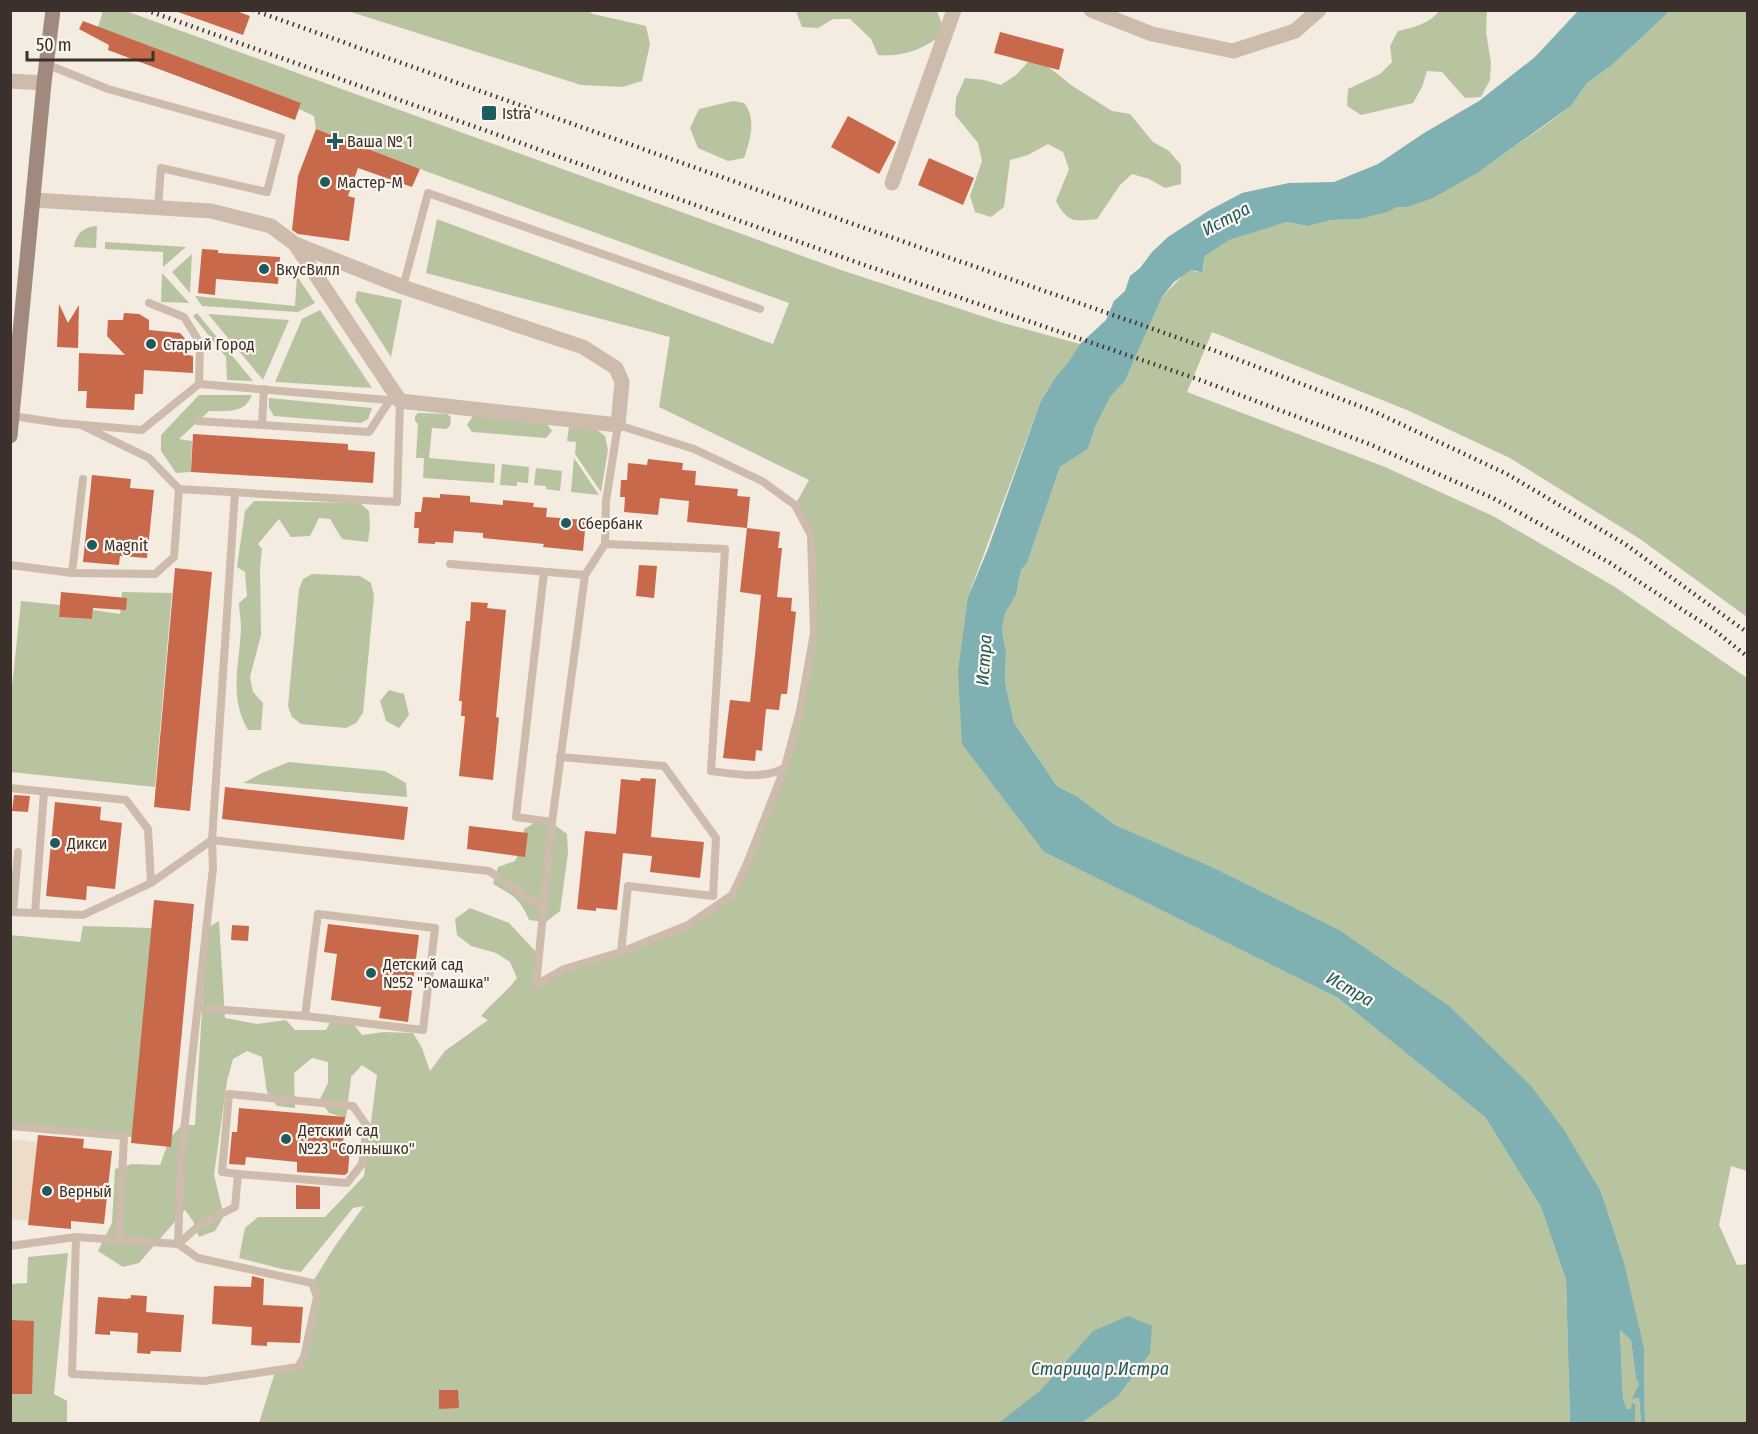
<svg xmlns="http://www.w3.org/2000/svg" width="1758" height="1434" font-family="'Fira Sans Condensed',sans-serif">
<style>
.green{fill:#b8c4a0}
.plaza{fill:#ecdcc8}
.water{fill:#7fb0b2}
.building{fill:#c8694b}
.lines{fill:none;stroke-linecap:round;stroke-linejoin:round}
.service{stroke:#cdbbac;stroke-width:8}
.minor{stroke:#cdbbac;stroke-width:15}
.tertiary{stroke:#cdbbac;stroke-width:15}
.secondary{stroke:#a18a7d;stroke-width:15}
.rail{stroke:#3b302b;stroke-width:4.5;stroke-dasharray:1.5 4.5;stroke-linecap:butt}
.poi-dot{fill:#1f5a5e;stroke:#fbf5ee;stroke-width:2}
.labels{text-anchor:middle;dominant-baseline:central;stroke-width:4.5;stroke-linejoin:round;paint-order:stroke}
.poi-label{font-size:16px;fill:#3b302b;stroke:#fbf5ee;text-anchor:start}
.water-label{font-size:18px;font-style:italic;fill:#1f5a5e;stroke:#fbf5ee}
</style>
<rect width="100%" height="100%" fill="#f4ebe1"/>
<!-- green -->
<g class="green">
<path d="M799 10 937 11 945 32C925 49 904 57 878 55L871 39 850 19H833L818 28 802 27 796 11Z"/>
<path d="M1440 10 1487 11 1486 32 1491 63 1490 80 1481 97 1465 98 1442 72 1427 71 1422 87 1413 103 1361 115 1347 106 1348 89 1380 74 1392 62 1390 46 1398 31C1415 27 1429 24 1440 10Z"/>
<path d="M103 11H126L841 270 1003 323 1080 344 1069 363 1054 379 1040 403 968 597 1044 852 1338 998 1485 1117 1541 1207 1566 1280 1570 1423H259L275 1372 298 1367 316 1297 312 1283 335 1246 364 1206 353 1208 301 1272 282 1269 239 1258 245 1228 258 1217H325L364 1176 377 1075 362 1065 351 1077 346 1118 329 1113 320 1099 328 1083V1062L312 1058 294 1073 295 1108 277 1106 267 1092 262 1057 247 1051 233 1059 227 1081 214 1175 224 1216 215 1231 199 1237 193 1221 185 1210 139 1263 123 1267 98 1251 112 1223 115 1169 132 1164 160 1165 170 1138 182 1125H195L207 928 219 921 225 1018 257 1024 286 1020 295 1030H326L334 1015 351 1021 362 1035 384 1032 413 1033 422 1048 430 1071 445 1051 488 1020 481 1016C493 1002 507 992 517 978L510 962 496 953 471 946 457 935 455 919 470 908 509 923 538 954 537 984 564 969 688 925 732 895 785 767 814 633 811 536 795 505 809 480 659 407 670 337 426 273 437 219 773 344 789 303 420 169 316 129 314 116 299 109 301 103 97 30Z"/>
<path d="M348 11H588L593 14 646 26 650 44 642 81 622 87 581 85Z"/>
<path d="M1670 11H1747V617L1640 539 1510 458 1407 410 1212 332 1187 392 1385 467 1493 516 1615 587 1747 678V1171L1731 1166 1719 1225 1737 1265 1747 1264V1423H1645L1644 1348 1601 1192 1232 878 1115 825 1078 797 1057 786 1014 723 1005 682 1006 651 1002 630 1005 612 1016 595 1021 570 1027 563 1060 467 1088 449 1095 427 1111 396 1125 381 1162 297 1186 272 1191 270 1197 272 1203 269 1205 256 1228 240 1287 222 1308 226 1332 220 1360 219 1397 207H1407L1485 167 1547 124 1571 106 1587 83 1612 65Z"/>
<path d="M1028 62 1045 64 1071 85 1112 111 1130 114 1153 142 1169 151 1181 165V184L1165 188 1149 179 1132 174 1120 185 1097 219C1074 222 1067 222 1056 201L1069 169 1063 152 1048 144 1028 155 1010 160 1004 207 991 217 975 212 970 196 982 161 978 143 955 115 956 98 965 78 984 80 1001 85 1016 75Z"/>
<path d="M733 101 744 103C757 118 750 141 744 158L728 161 698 148 690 128 699 109Z"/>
<path d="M97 226 96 248 74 247C76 233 83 227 97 226Z"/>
<path d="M105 242 186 247 163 267V252L105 249Z"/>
<path d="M192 254 190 293 172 272Z"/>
<path d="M162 273 189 303 161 302Z"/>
<path d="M297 276 315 303 298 312 202 306 195 296 295 306Z"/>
<path d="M357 291 402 300 391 357 355 301Z"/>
<path d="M320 310 372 388 275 382 302 319Z"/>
<path d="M197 313 253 381 227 380 226 357 193 316Z"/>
<path d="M208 314 289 320 263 380Z"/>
<path d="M199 395H252C245 414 226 411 209 411L179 439 192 441 191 472 176 473 161 451V435Z"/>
<path d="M269 398 372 408 368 419 361 423 274 416 269 408Z"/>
<path d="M418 413 447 414 451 417 450 426 446 429 432 428 429 458 495 464 494 483 423 478 424 458H416L418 424 415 421V416Z"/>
<path d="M473 416 547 424 552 431 546 438 472 432 467 425Z"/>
<path d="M569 427 597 430 605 436 608 450 601 492 575 454 576 442 567 441Z"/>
<path d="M574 458 599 495 571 492Z"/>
<path d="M502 464 529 467 528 483 517 482V486L500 485Z"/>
<path d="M536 468 562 471 560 491 546 489V486L534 485Z"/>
<path d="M254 501 360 503 369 511 370 527 368 542 342 539 330 519 319 518 310 536 291 537 279 519 258 544 262 549 260 568 261 635 250 677 253 692 263 703 261 730H248C228 697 240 663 241 627 241 619 239 611 239 603L247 596 245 572 237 567 245 511Z"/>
<path d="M312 574 360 576 371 583 374 596 363 713 356 723 346 728 301 724 292 717 288 706 299 589 303 579Z"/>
<path d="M122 592 172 593 155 787 11 772V696L21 601 60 605 59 617 92 619 93 610 120 614Z"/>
<path d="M389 690 404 694 409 715 399 728 386 721 380 701Z"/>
<path d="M289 762 385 771 406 783 407 797 243 783 262 773Z"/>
<path d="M544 817 567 834 568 853 560 911 546 922 529 920C520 898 512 895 493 884L498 867 515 861 522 847 524 829Z"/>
<path d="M83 926 152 928 132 1137 11 1126 10 935 80 942Z"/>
<path d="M68 1253 54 1394 67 1401V1423H11L10 1284 27 1283 28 1257Z"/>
<path d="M1620 1330 1631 1340 1636 1379 1639 1384 1633 1399 1639 1398 1641 1423H1635V1404L1631 1409H1627L1623 1399Z"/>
</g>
<!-- plaza -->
<path class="plaza" d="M11 1139 37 1142 29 1221 11 1219Z"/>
<!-- water -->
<g class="water">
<path d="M1578 11H1670L1612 65 1587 83 1571 106 1477 173 1433 198 1407 207H1397L1387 212 1360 219 1332 220 1308 226 1287 222 1229 240 1205 256 1202 272 1191 270 1174 282 1162 297 1125 381 1111 396 1095 427 1088 449 1060 467 1027 563 1021 570 1016 595 1005 613 1002 630 1006 651 1005 682 1014 723 1057 786 1078 797 1115 825 1209 866 1339 930 1449 1006 1531 1086 1564 1130 1601 1192 1624 1263 1644 1348 1645 1424 1641 1423 1639 1398 1632 1399 1639 1384 1636 1379 1631 1340 1620 1330 1623 1399 1627 1409H1631L1632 1403 1635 1404V1423H1570L1566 1280 1541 1207 1485 1117 1338 998 1044 852 962 744 958 672 968 597 988 549 1040 403 1054 379 1068 363 1080 344 1106 320 1114 301 1125 291 1130 276 1140 268 1152 252 1168 237 1208 211 1242 193 1289 183 1334 182 1378 164 1424 133 1479 101 1535 57Z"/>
<path d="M1128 1316 1152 1326 1150 1353 1118 1396 1081 1423H999L1041 1390 1093 1331Z"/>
</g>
<!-- building -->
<g class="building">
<path d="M178 10H234L250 16 243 35 178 12Z"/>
<path d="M83 21 301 103 295 120 108 50 109 45 79 29Z"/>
<path d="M1000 32 1064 49 1059 70 994 53Z"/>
<path d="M848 116 896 142 879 174 831 147Z"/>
<path d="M316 129 420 169 412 187 358 168 348 196 355 198 349 241 298 234 292 230 298 176Z"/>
<path d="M929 158 974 178 963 205 918 185Z"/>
<path d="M202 249 218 250V253L280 257 278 284 216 279 215 295 198 293Z"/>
<path d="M59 304 68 323 79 305 78 348 57 347Z"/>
<path d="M124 313 139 314 149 320V330L180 333 188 342V355L193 356V373L144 370 143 394H135L134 410 86 408 87 391H78L79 353 125 355 107 336 108 320H123Z"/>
<path d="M193 434 348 444V450L375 452 373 483 191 472Z"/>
<path d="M648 459 683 463 682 470 696 471 695 485 738 489 737 496 750 497 747 528 687 522 689 501 660 498 658 515 624 512 625 497H620L621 480H627L628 463 647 465Z"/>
<path d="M92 475 131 479 130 488 154 490 147 558 120 556 119 565 83 562Z"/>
<path d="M440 494 470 496V502L503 505V500L534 503 533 507 547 508 546 517 586 520 583 551 543 547 544 544 483 538V533L454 531 453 543 435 542V544L418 543 419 528H414L415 512H421L423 497 440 498Z"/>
<path d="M747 528 780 532 778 548H782L777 597 792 598 791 611 796 612 787 694H781L779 710 766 709 762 751 756 750 755 761 723 758 730 700 750 702 755 655 761 595 740 592Z"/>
<path d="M639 565 657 566 654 598 636 596Z"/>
<path d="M175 568 212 572 190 811 154 807Z"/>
<path d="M61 592 127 598 126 610 93 608 92 619 59 617Z"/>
<path d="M471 602 488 603 487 608 506 610 496 717 499 718 493 780 459 776 465 716H461L462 701H459L466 621H470Z"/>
<path d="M641 778 656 779 651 837 704 842 700 878 650 872 652 856 623 853 617 910 596 908V911L577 909 585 831 616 834 621 779 640 781Z"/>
<path d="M225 787 408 807 404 840 222 819Z"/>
<path d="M14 795 30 796 28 812 12 811Z"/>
<path d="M55 802 101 807 100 820 122 823 115 889 87 886 86 900 46 896Z"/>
<path d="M469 826 528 833 525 857 467 849Z"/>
<path d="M154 900 194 904 171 1147 131 1143Z"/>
<path d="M328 924 419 935 408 1022 379 1018 381 1007 331 1000 337 954 324 952Z"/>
<path d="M232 925 249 926 248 941 231 940Z"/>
<path d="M239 1108 345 1117 343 1145 350 1146 348 1172 345 1175 297 1172V1162L246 1157 245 1165 229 1164 232 1132H237Z"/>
<path d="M38 1135 84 1139 83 1148 112 1151 104 1224 71 1221V1229L28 1225Z"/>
<path d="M296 1185 320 1187V1209H296Z"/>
<path d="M252 1276 264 1279 263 1305 303 1307 300 1343 267 1342V1346L251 1345 252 1327 212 1324 214 1286 251 1287Z"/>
<path d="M131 1295 147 1296 146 1312 184 1315 181 1352 151 1351 150 1354 137 1353 138 1333 110 1331V1335L95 1334 98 1297 126 1299 131 1298Z"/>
<path d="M10 1320 34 1321 32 1394H10Z"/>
<path d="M439 1390H458L459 1408 439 1409Z"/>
</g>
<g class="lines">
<!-- service -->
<g class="service">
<path d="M46 64 108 89 281 137 267 192 161 168 158 207"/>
<path d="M403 287 428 193 760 309"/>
<path d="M149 303 184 317 200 343 199 384"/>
<path d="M12 416 60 423 142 430 199 384 400 401 397 502 179 489 149 458 81 425"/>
<path d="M198 421 369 432 390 400"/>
<path d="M262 425 264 389"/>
<path d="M605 544 725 549 711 771C736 774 762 780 784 768"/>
<path d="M450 564 585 575 605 544 606 501 618 425 694 449 762 481 795 505 811 535 814 633 800 711 785 767 746 866 732 895 688 925 621 952"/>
<path d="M10 565 72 573 155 574 174 557 179 489"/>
<path d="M544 572 516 817 552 822"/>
<path d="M72 573 83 479"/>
<path d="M560 757 664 766 716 838 713 896 628 886 621 952 564 969 536 985 552 822 585 575"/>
<path d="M10 788 126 800 148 829 151 883"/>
<path d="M10 912 83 915 151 883 212 840 489 871 544 909"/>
<path d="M13 912 18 852"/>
<path d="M35 913 44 792"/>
<path d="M198 1008 305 1016 423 1030 435 928 318 914 305 1016"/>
<path d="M10 1126 124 1136 119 1239"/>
<path d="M76 1237 72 1374 204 1381 298 1367 304 1357 317 1297 312 1283 198 1258 178 1244 201 1224 235 1207 238 1174 347 1183 362 1164 367 1126 353 1106 229 1094 222 1172 238 1174"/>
<path d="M10 1246 76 1237 178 1244 181 1158 213 868 212 840 235 492"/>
</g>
<!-- minor -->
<g class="minor">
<path d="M1091 10 1152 34 1233 51 1295 31 1319 10"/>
<path d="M892 183 954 10"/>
<path d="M34 200 211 211 271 226 295 244 400 401 618 425 622 382 616 368 583 347 403 287 295 244"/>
</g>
<!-- tertiary -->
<path class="tertiary" d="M10 81 44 83"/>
<!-- secondary -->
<path class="secondary" d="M10 436 44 83 53 10"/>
<!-- rail -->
<g class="rail">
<path d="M146 10 853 261 1203 381 1369 444 1493 498 1610 563 1714 630 1748 657"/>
<path d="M253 10 859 226 1213 350 1375 412 1507 474 1625 544 1748 633"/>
</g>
</g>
<!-- markers -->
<g class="poi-dot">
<rect x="481" y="105" width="16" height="16" rx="3"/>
<path d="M332 132h6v6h6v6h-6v6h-6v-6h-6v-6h6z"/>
<circle cx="325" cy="182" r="6"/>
<circle cx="264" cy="269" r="6"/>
<circle cx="151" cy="344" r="6"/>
<circle cx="566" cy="523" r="6"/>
<circle cx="92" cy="545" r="6"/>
<circle cx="55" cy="843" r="6"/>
<circle cx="371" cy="973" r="6"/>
<circle cx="286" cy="1139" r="6"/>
<circle cx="47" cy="1191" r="6"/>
</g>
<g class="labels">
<!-- poi labels -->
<g class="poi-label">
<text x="502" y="113">Istra</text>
<text x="347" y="141">Ваша № 1</text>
<text x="337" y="182">Мастер-М</text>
<text x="276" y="269">ВкусВилл</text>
<text x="163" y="344">Старый Город</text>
<text x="578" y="523">Сбербанк</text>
<text x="104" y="545">Magnit</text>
<text x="67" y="843">Дикси</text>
<text x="383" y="964">Детский сад<tspan x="383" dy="18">№52 "Ромашка"</tspan></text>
<text x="298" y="1130">Детский сад<tspan x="298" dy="18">№23 "Солнышко"</tspan></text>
<text x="59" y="1191">Верный</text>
</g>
<!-- water labels -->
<g class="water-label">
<text transform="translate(1226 219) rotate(-28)">Истра</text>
<text transform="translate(984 660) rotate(-86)">Истра</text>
<text transform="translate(1350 989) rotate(30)">Истра</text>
<text x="1100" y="1369">Старица р.Истра</text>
</g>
</g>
<!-- border -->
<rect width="1758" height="1434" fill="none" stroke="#3b302b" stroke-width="24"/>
<!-- scale -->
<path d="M27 51v9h126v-9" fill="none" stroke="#3b302b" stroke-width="3"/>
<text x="36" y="51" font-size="18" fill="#3b302b" stroke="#fbf5ee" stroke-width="4.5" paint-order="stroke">50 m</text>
</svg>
